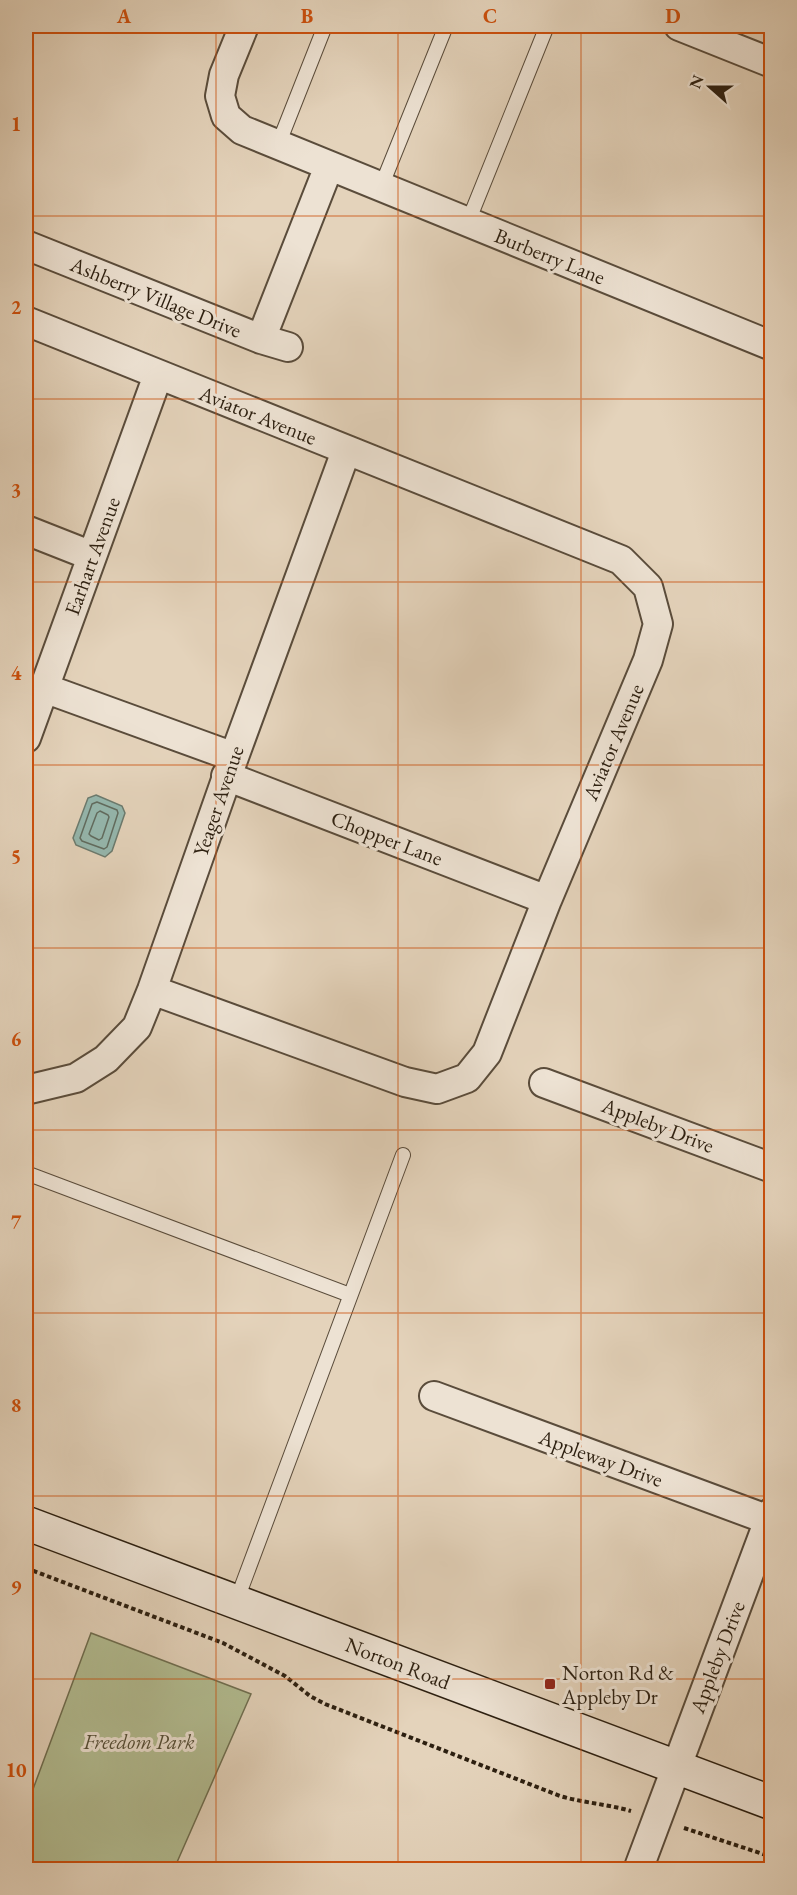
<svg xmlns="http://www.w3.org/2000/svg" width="797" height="1895" viewBox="0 0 797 1895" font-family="'EB Garamond',serif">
<rect width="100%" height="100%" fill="#e4d3bb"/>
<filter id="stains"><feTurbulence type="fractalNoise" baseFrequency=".00333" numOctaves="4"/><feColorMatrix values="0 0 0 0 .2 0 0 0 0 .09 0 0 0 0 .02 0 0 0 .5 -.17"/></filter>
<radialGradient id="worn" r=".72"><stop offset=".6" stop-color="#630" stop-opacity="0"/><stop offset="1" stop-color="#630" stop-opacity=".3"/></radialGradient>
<!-- green -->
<path fill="#b2bc91" stroke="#6f6e50" stroke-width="1.5" d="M91 1633 251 1694 174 1869H26V1808Z"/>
<!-- water -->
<path fill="#95b8af" stroke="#6b7b6f" stroke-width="1.5" d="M96 795 122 806 125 813 112 851 105 857 76 845 73 838 88 798Z"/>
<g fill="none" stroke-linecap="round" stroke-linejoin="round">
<!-- shore -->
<path stroke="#606c60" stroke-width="1.5" d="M97 802 117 810 118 813 107 847 104 849 82 841 80 838 92 804Z
M100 811 108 815 109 817 102 838 99 840 91 836 89 834 97 813Z"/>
<defs>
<path id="service" d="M278 145 325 26
M381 187 446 26
M468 222 547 26
M26 1173 350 1295
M236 1602 403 1155"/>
<path id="minor" d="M244 26 224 75 220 96 226 116 242 130 772 346
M679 26 772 63
M26 245 261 339 288 347
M26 321 621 560 648 587 658 624 648 660 547 900 487 1053 467 1078 437 1089 405 1082 152 990
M261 339 329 166
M26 530 92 556
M44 688 234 757
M26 738 158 375
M226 776 547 900
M544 1083 772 1168
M26 1090 76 1078 106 1059 137 1027 152 990 234 757 346 451
M434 1396 769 1520
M638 1870 772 1512"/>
<path id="secondary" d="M26 1523 772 1803"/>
</defs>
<!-- service casing -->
<use href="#service" stroke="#5a4c3b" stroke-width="16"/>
<!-- minor casing -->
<use href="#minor" stroke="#5a4c3b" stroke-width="32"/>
<!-- secondary casing -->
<use href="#secondary" stroke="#2c1f10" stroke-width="36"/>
<!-- path -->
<path stroke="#2c1f10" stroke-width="4" stroke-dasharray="4.5 3" stroke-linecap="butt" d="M26 1568 223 1643 285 1676 310 1696 325 1704 560 1796C584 1803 607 1804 631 1811
M684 1828 772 1857"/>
<!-- service -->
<use href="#service" stroke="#ede2d3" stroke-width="14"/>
<!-- minor -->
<use href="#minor" stroke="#ede2d3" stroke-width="28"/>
<!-- secondary -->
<use href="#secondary" stroke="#ede2d3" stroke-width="33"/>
</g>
<!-- grid -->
<path fill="none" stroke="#cc500d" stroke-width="1.5" stroke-opacity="0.55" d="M216 26V1870M398 26V1870M581 26V1870M26 216H772M26 399H772M26 582H772M26 765H772M26 948H772M26 1130H772M26 1313H772M26 1496H772M26 1679H772"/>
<!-- markers -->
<rect fill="#8f2418" stroke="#ede2d3" stroke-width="2" x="544" y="1678" width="12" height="12" rx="3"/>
<g text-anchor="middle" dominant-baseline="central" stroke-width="6" stroke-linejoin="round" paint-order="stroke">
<!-- street labels -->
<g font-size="21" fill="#2c1f10" stroke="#ede2d3">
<text transform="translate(550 256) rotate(22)">Burberry Lane</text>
<text transform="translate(156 297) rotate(22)">Ashberry Village Drive</text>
<text transform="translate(258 415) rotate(22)">Aviator Avenue</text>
<text transform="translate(92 556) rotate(-70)">Earhart Avenue</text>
<text transform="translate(613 742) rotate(-67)">Aviator Avenue</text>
<text transform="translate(218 801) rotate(-71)">Yeager Avenue</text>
<text transform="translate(387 838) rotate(21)">Chopper Lane</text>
<text transform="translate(658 1125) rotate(21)">Appleby Drive</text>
<text transform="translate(601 1458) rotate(20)">Appleway Drive</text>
<text transform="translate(717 1657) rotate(-69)">Appleby Drive</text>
<text transform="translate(398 1663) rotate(21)">Norton Road</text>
</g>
<!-- poi labels -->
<g font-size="21" fill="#2c1f10" stroke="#ede2d3" text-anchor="start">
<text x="562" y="1672">Norton Rd &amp;<tspan x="562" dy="24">Appleby Dr</tspan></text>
</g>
<!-- park labels -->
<g font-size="21" font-style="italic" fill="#544e37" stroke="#ede2d3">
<text x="139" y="1741">Freedom Park</text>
</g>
</g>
<!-- margin -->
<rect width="797" height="1895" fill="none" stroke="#e4d3bb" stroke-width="66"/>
<!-- north arrow -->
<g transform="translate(710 87) rotate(291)" stroke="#ede2d3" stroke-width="4.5" paint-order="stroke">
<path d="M0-4.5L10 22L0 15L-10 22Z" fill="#2c1f10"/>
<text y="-9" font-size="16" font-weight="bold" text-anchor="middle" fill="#2c1f10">N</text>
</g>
<rect x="33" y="33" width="731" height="1829" fill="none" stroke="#cc500d" stroke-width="2"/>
<g font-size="20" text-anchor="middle" font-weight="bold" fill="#cc500d">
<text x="124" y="23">A</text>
<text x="307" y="23">B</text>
<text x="490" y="23">C</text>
<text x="673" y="23">D</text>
<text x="16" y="131">1</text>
<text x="16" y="314">2</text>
<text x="16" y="497">3</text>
<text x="16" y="680">4</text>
<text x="16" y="863">5</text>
<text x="16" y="1046">6</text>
<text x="16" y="1229">7</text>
<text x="16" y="1412">8</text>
<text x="16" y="1594">9</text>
<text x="16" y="1777">10</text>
</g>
<rect width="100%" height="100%" filter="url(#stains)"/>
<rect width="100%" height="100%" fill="url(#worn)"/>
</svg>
